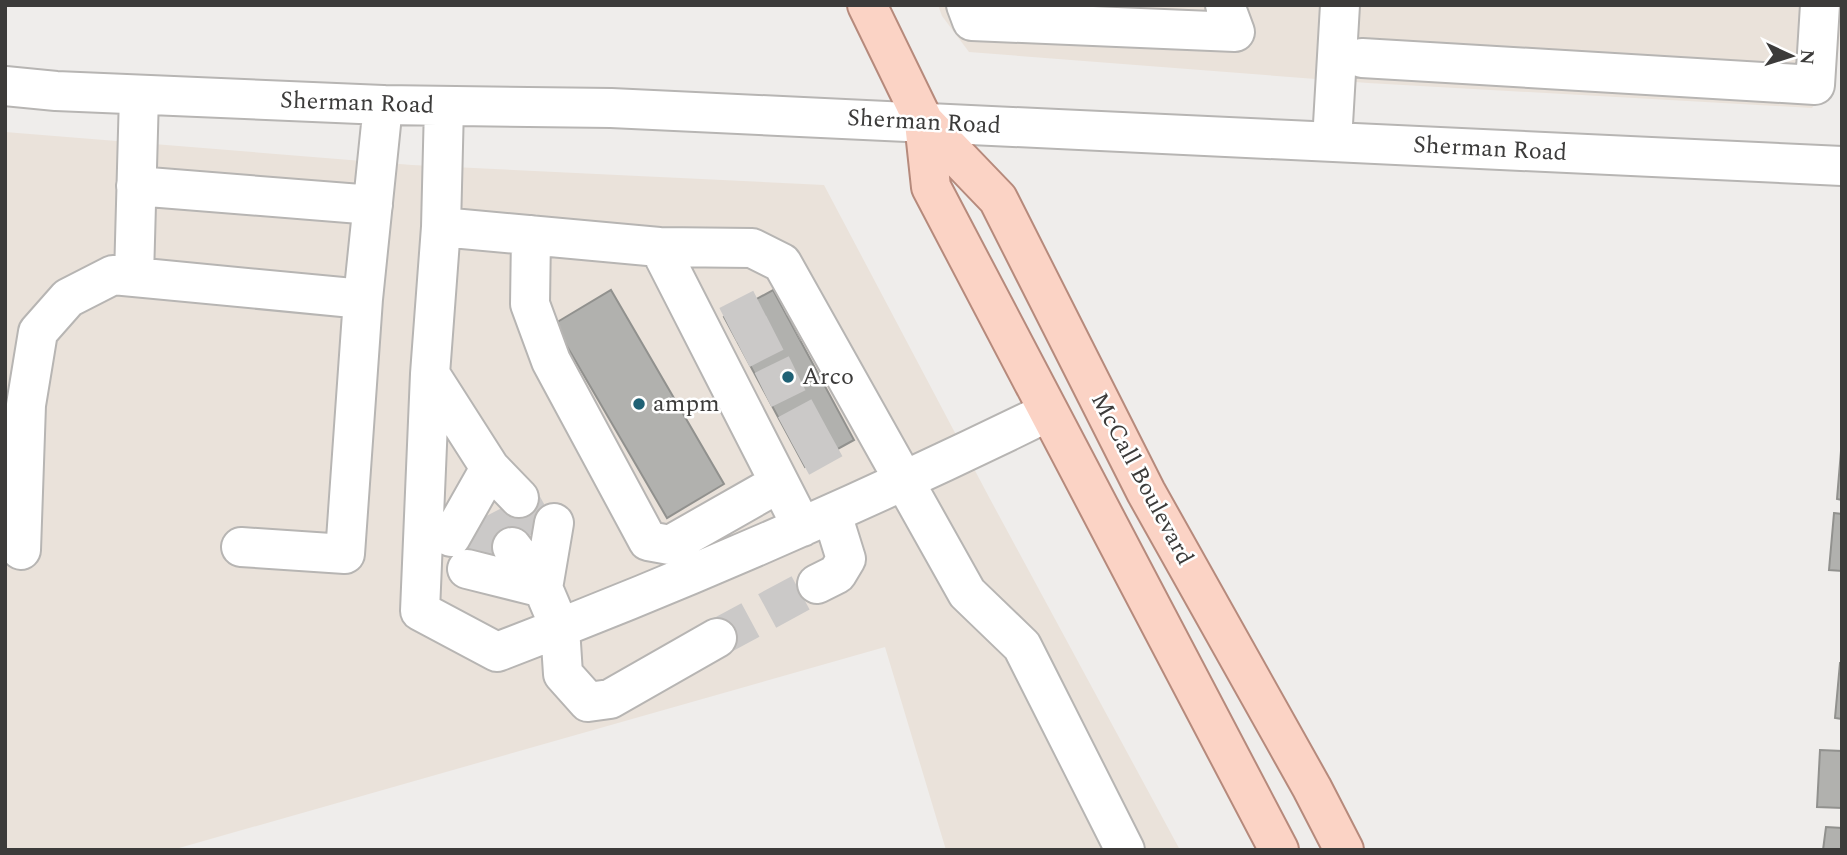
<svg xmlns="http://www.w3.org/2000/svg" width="1847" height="855" viewBox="0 0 1847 855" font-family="Spectral,serif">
<rect width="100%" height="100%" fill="#efedeb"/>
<!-- built -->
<path fill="#eae2da" d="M938 5H1842V13L1836 77 1812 108 1368 83 969 52 942 16Z
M5 132 412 165 824 185 990 499 1180 850H946L885 647 172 850H5Z"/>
<!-- building -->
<path fill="#b1b1ae" stroke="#91918e" stroke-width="2" d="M611 290 724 484 667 518 554 324Z
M773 290 854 440 805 467 724 317Z
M1842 439V500L1837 499Z
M1834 513 1842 514V571L1829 570Z
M1840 663H1842V719L1835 718Z
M1820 750 1842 751V808L1817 807Z
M1826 827 1842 828V850H1823Z"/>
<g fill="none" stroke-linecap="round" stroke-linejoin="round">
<!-- minor-tunnel -->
<path stroke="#cbc9c8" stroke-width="38" stroke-dasharray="38 19" stroke-linecap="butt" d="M728 325 779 299
M741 350 792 324
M763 390 814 365
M787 434 837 407
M800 458 849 431
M519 498 538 532
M494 512 512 547
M466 529 483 562
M717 638 817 584"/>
<defs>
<path id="minor" d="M966 5 972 21 1235 32 1225 5
M1362 58 1815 85 1820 5
M5 86 56 91 383 105 611 108 1842 166
M444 106 441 227 430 374 420 611 497 652C685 581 868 500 1048 412
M1332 141 1340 5
M136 186 373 205
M441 227 659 247 802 527
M531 235 530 304 551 361 648 541 670 545 779 483
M659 247 752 248 782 263 967 593 1022 646 1125 850
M134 277 139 95
M430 374 490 468 519 498
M451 537 490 468
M241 547 345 554 363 299
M512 547 543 588 560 628 563 674 588 702 610 699 717 638
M21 550 26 405 38 332 68 298 113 275 363 299 383 105
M467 569 543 588
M817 584 837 574 846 559 832 514
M543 588 554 523"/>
<path id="major" d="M867 5 924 122 998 199 1146 492 1312 788 1344 850
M924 122 931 187 1279 850"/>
</defs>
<!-- minor casing -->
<use href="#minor" stroke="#b7b5b3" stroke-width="42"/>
<!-- major casing -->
<use href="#major" stroke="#b68a7c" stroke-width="42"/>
<!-- minor -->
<use href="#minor" stroke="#fff" stroke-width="38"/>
<!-- major -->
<use href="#major" stroke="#fbd3c5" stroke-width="38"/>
</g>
<!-- markers -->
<g fill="#1f6175" stroke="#fff" stroke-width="2.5">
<circle cx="788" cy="377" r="7"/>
<circle cx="639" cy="404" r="7"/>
</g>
<g text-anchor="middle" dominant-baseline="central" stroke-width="5" stroke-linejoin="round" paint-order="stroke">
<!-- street labels -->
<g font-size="24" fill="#3c3b3a" stroke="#fff">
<text transform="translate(357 103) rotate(2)">Sherman Road</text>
<text transform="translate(924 122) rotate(3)">Sherman Road</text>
<text transform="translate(1490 149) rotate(3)">Sherman Road</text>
<text transform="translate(1142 479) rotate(62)">McCall Boulevard</text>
</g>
<!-- poi labels -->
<g font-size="24" fill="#3c3b3a" stroke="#fff" text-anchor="start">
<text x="802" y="377">Arco</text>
<text x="653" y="404">ampm</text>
</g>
</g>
<!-- border -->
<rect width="1847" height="855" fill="none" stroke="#3c3b3a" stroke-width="14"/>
<!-- north arrow -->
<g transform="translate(1791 56) rotate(94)" stroke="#ffffff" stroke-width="5" paint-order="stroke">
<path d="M0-5L12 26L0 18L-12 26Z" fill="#3c3b3a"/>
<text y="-10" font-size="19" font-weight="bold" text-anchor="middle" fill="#3c3b3a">N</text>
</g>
</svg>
